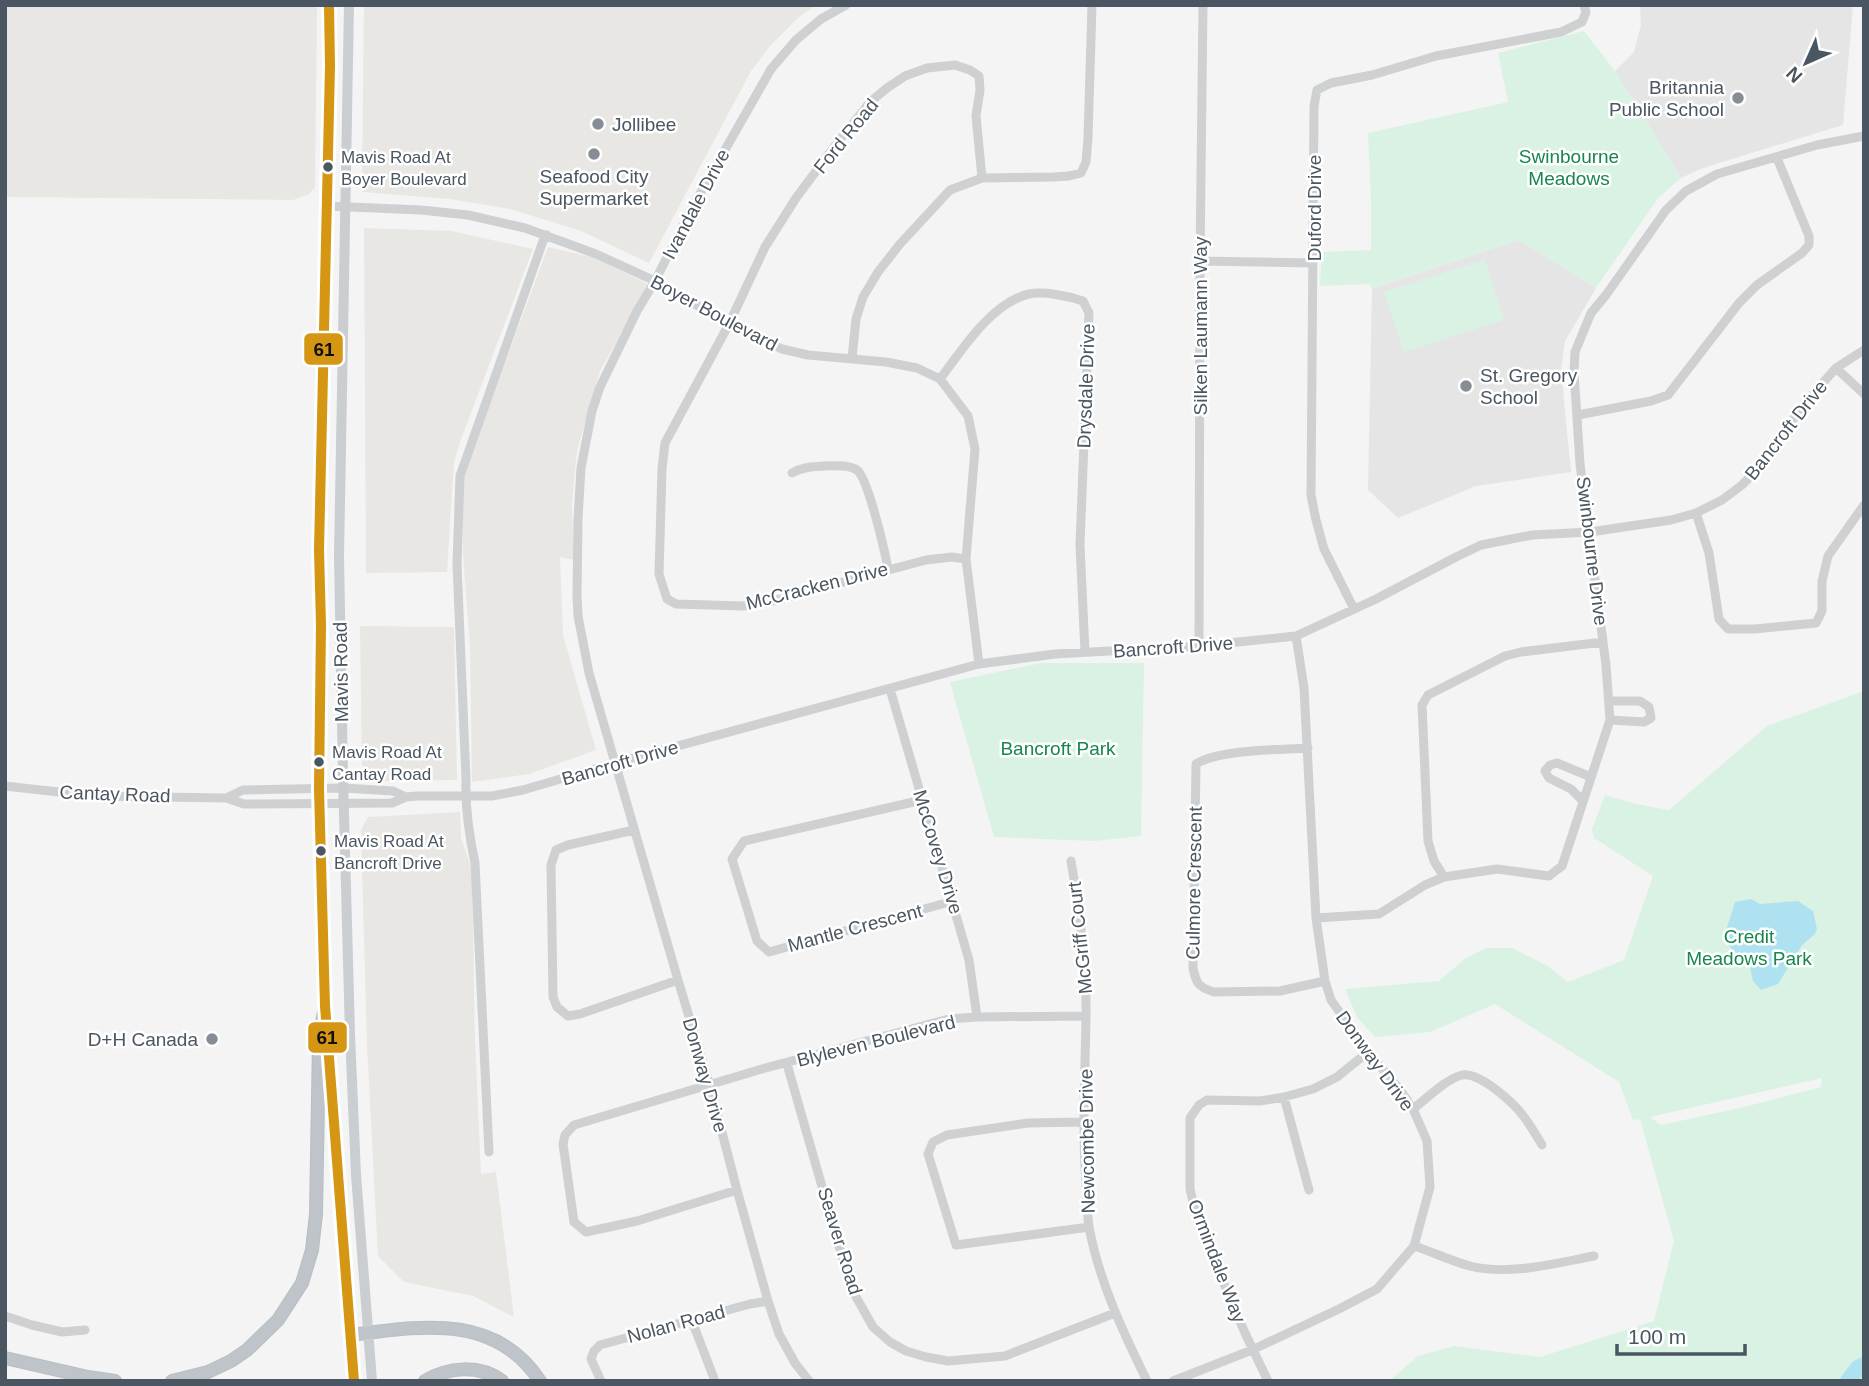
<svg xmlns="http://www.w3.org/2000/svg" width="1869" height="1386" viewBox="0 0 1869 1386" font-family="Helvetica,sans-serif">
<rect width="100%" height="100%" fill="#f4f4f4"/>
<!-- commercial -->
<path fill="#e8e7e3" d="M5 5H317L315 187 309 194 293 200 5 197Z
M364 5H816L798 18 770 46 751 71 649 263 581 231 510 209 450 199 362 192Z
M364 228 452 231 533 249 460 442 454 462 447 572 366 573Z
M548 247 595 258 648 284 600 371 577 451 572 503 574 560 560 557 563 635 596 750 529 774 472 782 470 646 463 556 462 478Z
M360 626 454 627 457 780 377 781 362 765Z
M460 812 461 838 472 870 475 1042 481 1174 496 1172 514 1317 473 1296 404 1282 378 1256 367 1045 361 830 368 817Z"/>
<!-- education -->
<path fill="#e6e5e6" d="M1640 5H1853L1843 125 1703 168 1681 178 1615 71 1634 52 1641 25Z
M1519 240 1596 288 1565 341 1561 370 1571 472 1476 486 1398 518 1368 490 1372 289Z"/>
<!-- green -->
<path fill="#d9f2e3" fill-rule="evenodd" d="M1584 31 1615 71 1681 178 1658 198 1596 288 1519 240 1372 289 1370 284 1320 286 1322 252 1371 250V201L1368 133 1508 102 1498 53Z
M1485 260 1504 320 1404 352 1384 292Z
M1041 663H1144L1141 836 1094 841 994 837 950 682Z
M1864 691V1381H1389L1418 1356 1454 1346 1540 1357 1654 1321 1674 1241 1640 1119 1633 1120 1619 1082 1495 1004 1430 1032 1375 1037 1357 1017 1345 989 1439 981 1466 958 1486 948H1512L1546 965 1568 982 1624 960 1653 876 1594 838 1592 829 1605 795 1636 804 1669 810 1767 726ZM1822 1078 1821 1087 1740 1108 1661 1125 1650 1117Z"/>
<!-- water -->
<path fill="#aee2f0" d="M1751 899 1760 904 1798 901 1813 911 1817 929 1815 934 1802 945 1778 984 1761 990 1753 981 1750 967 1723 940 1735 902Z"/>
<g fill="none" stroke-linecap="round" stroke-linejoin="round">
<!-- river -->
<path stroke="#aee2f0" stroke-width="16" d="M1848 1381 1858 1368 1864 1365"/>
<defs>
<path id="highway" d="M351 1335C422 1326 495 1313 540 1381
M5 1358 88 1377 115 1381
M172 1381 208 1372 231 1361 247 1350 278 1320 302 1283 312 1250 316 1214 319 1040 325 1006
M425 1381C448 1367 479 1364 502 1381"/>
</defs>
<!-- highway casing -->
<use href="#highway" stroke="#b9bec3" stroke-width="14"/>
<!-- minor -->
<path stroke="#ced0d2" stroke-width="9" d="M326 206 421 210 468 215 525 228 596 254 655 281 729 324 782 349 808 355 886 362 917 368 940 379 968 416 975 449 966 559 979 664
M1200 261 1313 263
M852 358 856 319 863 297 878 272 900 244 950 190 982 178 1053 177 1069 176 1081 173 1086 162 1088 138 1092 5
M1836 368 1864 394
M940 379C962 350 991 303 1029 294 1044 291 1068 296 1083 301L1089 313 1080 545 1085 652
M1578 415 1651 401 1668 395 1739 303 1757 285 1802 253 1809 245V236L1777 158
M792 473C802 467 812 467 824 466 834 466 848 464 857 470 868 478 885 552 888 569
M1696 513 1709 553 1719 619 1728 629H1755L1816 623 1822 611V581L1828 556 1864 505
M966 559 952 557 926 560 762 604 743 606 676 604 667 599 659 574 662 469 665 443 729 324 765 247 796 198 834 147 870 102 887 88 905 76 927 68 955 65 970 70 979 76 980 90 976 116 982 178
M1354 609 1324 549 1316 520 1311 495 1314 106 1317 90 1331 83 1372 75 1436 56 1561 32 1582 22 1586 12 1584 5
M1199 646 1200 261 1203 5
M890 689 969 960 977 1017
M1609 701H1640L1649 707 1651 718 1644 722 1610 720
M1308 748C1279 750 1219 749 1196 764L1193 968C1196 983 1198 987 1214 992L1280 991 1325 981
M5 786 94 796 226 798 244 804 392 803 406 797 417 796H492L523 790 615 763 979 664 1055 654 1199 646 1296 636 1376 599 1456 557 1481 545 1532 535 1590 532 1671 520 1696 513 1722 500 1742 485 1759 468 1804 404 1836 368 1864 350
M226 798 243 790 343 788 393 791 406 797
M922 800 744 841 732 859 757 941 769 952 953 901
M1583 801 1571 789 1549 778 1545 771 1550 765 1557 763 1591 777
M634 830 568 845 556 850 551 865 553 997 557 1007 568 1016 580 1014 678 980
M1071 861C1080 913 1087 966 1086 1019 1085 1075 1082 1129 1086 1184 1087 1198 1087 1213 1089 1227 1099 1281 1123 1332 1147 1381
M1444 877 1434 861 1428 841 1422 705 1428 695 1505 656 1521 652 1603 642
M1316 918 1379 914 1425 885 1444 877 1497 869 1549 876 1562 866 1610 720 1606 665 1580 464 1574 372 1575 352 1591 313 1606 295 1666 210 1686 191 1717 174 1817 145 1864 136
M787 1064 851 1288 873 1327 890 1342 906 1351 926 1357 948 1361 1005 1356 1115 1313
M1284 1097 1309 1190
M1413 1109C1426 1099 1446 1079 1462 1075 1480 1072 1514 1103 1524 1117 1531 1126 1536 1135 1542 1145
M1084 1122 1028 1123 947 1135 933 1142 928 1154 956 1245 1089 1227
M489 1152 475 863C469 835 465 808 466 779L457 564 460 476 543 241 547 235
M737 1190 637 1221 586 1232 574 1222 563 1144 565 1135 574 1125 762 1069 949 1019 977 1017 1086 1016
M1414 1246C1433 1252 1451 1261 1470 1266 1508 1276 1557 1263 1594 1256
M5 1316 32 1325 62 1332 85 1330
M692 1321 715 1381
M601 1381 591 1359 594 1351 600 1345 750 1304 768 1301
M809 1381 795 1363 779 1334 768 1301 737 1190 710 1086 678 980 589 673 578 616 577 595 578 519 581 468 592 411 600 387 637 311 655 281 693 206 771 69 796 40 821 19 846 5
M1173 1381 1252 1350 1339 1309 1377 1289 1414 1246 1430 1187 1427 1141 1413 1109 1401 1091 1368 1052 1331 1000 1325 981 1316 918 1304 688 1296 636
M1268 1381 1245 1333 1198 1223 1190 1189V1118L1199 1105 1207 1100 1260 1101 1284 1097 1313 1089 1337 1077 1368 1052"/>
<!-- major -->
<path stroke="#caced1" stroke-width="10" d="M329 5 330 66 319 550 321 625 319 789 325 1006 354 1381
M349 5 339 556 343 777 350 1034 356 1175 372 1381"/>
<!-- highway -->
<use href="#highway" stroke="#bec4c9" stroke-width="12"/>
<defs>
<path id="bus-1" d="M329 5 330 66 319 550 321 625 319 789 325 1006 354 1381"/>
</defs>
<!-- bus-1 casing -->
<use href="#bus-1" stroke="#fff" stroke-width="16"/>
<!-- bus-1 -->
<use href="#bus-1" stroke="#d49613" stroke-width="10"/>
</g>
<!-- markers -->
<g fill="#868d94" stroke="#fff" stroke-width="2.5">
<circle cx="1738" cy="98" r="7"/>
<circle cx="598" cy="124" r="7"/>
<circle cx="594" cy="154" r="7"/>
<circle cx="1466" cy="386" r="7"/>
<circle cx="212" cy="1039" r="7"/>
</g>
<g fill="#4a5661" stroke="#fff" stroke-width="2.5">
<circle cx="328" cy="167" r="6"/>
<circle cx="319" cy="762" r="6"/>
<circle cx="321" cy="851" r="6"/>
</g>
<g text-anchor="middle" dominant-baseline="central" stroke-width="5" stroke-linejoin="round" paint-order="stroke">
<!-- bus labels -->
<g font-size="17" fill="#4a5661" stroke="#fff" text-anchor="start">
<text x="341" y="157">Mavis Road At<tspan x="341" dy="22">Boyer Boulevard</tspan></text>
<text x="332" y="752">Mavis Road At<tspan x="332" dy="22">Cantay Road</tspan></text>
<text x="334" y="841">Mavis Road At<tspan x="334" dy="22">Bancroft Drive</tspan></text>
</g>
<!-- poi labels -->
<g font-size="19" fill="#4a5661" stroke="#fff" text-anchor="end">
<text x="1724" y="87">Britannia<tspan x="1724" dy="22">Public School</tspan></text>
<text x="612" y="124" text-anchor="start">Jollibee</text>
<text x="594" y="176" text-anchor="middle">Seafood City<tspan x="594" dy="22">Supermarket</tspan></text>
<text x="1480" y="375" text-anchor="start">St. Gregory<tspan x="1480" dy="22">School</tspan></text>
<text x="198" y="1039">D+H Canada</text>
</g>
<!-- street labels -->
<g font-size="19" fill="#4a5661" stroke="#fff">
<text transform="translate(846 136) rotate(-51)">Ford Road</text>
<text transform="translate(696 204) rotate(-62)">Ivandale Drive</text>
<text transform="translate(1314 208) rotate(-90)">Duford Drive</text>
<text transform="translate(714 313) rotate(28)">Boyer Boulevard</text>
<text transform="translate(1200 326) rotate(-90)">Silken Laumann Way</text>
<text transform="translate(1086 386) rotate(-88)">Drysdale Drive</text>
<text transform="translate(1786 430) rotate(-52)">Bancroft Drive</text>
<text transform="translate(1592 551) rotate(83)">Swinbourne Drive</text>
<text transform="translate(817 586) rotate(-14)">McCracken Drive</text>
<text transform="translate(1173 647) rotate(-4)">Bancroft Drive</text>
<text transform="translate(341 672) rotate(-91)">Mavis Road</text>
<text transform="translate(620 763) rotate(-16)">Bancroft Drive</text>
<text transform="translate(115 794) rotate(2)">Cantay Road</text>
<text transform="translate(938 852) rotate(73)">McCovey Drive</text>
<text transform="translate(1194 883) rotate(-89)">Culmore Crescent</text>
<text transform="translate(855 928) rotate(-15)">Mantle Crescent</text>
<text transform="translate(1080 938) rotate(-96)">McGriff Court</text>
<text transform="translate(876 1041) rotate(-14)">Blyleven Boulevard</text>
<text transform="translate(1375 1061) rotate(54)">Donway Drive</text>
<text transform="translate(705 1075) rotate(74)">Donway Drive</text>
<text transform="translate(1087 1141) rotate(-91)">Newcombe Drive</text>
<text transform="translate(840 1241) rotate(73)">Seaver Road</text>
<text transform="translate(1217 1261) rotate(69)">Ormindale Way</text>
<text transform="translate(676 1324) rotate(-15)">Nolan Road</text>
</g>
<!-- park labels -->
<g font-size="19" fill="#17864f" stroke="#fff">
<text x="1569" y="156">Swinbourne<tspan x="1569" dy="22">Meadows</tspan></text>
<text x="1058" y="748">Bancroft Park</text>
<text x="1749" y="936">Credit<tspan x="1749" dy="22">Meadows Park</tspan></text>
</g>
</g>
<g stroke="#fff" stroke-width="2.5">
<rect x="303" y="332" width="41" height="34" rx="7" fill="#d49613"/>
<rect x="307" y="1021" width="41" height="33" rx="7" fill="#d49613"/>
</g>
<g font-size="19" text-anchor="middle" font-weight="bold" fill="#111">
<text x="324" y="356">61</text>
<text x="327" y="1044">61</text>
</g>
<!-- border -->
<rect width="1869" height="1386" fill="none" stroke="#4a5661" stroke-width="14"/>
<!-- north arrow -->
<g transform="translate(1806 63) rotate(225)" stroke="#ffffff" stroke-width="5" paint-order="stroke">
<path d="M0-5L12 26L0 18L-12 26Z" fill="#4a5661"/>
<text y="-10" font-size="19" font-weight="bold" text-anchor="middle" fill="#4a5661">N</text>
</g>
<!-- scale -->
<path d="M1617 1344v10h128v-10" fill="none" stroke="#4a5661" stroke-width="3.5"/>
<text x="1628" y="1344" font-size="21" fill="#4a5661" stroke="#ffffff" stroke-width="5" paint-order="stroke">100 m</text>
</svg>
